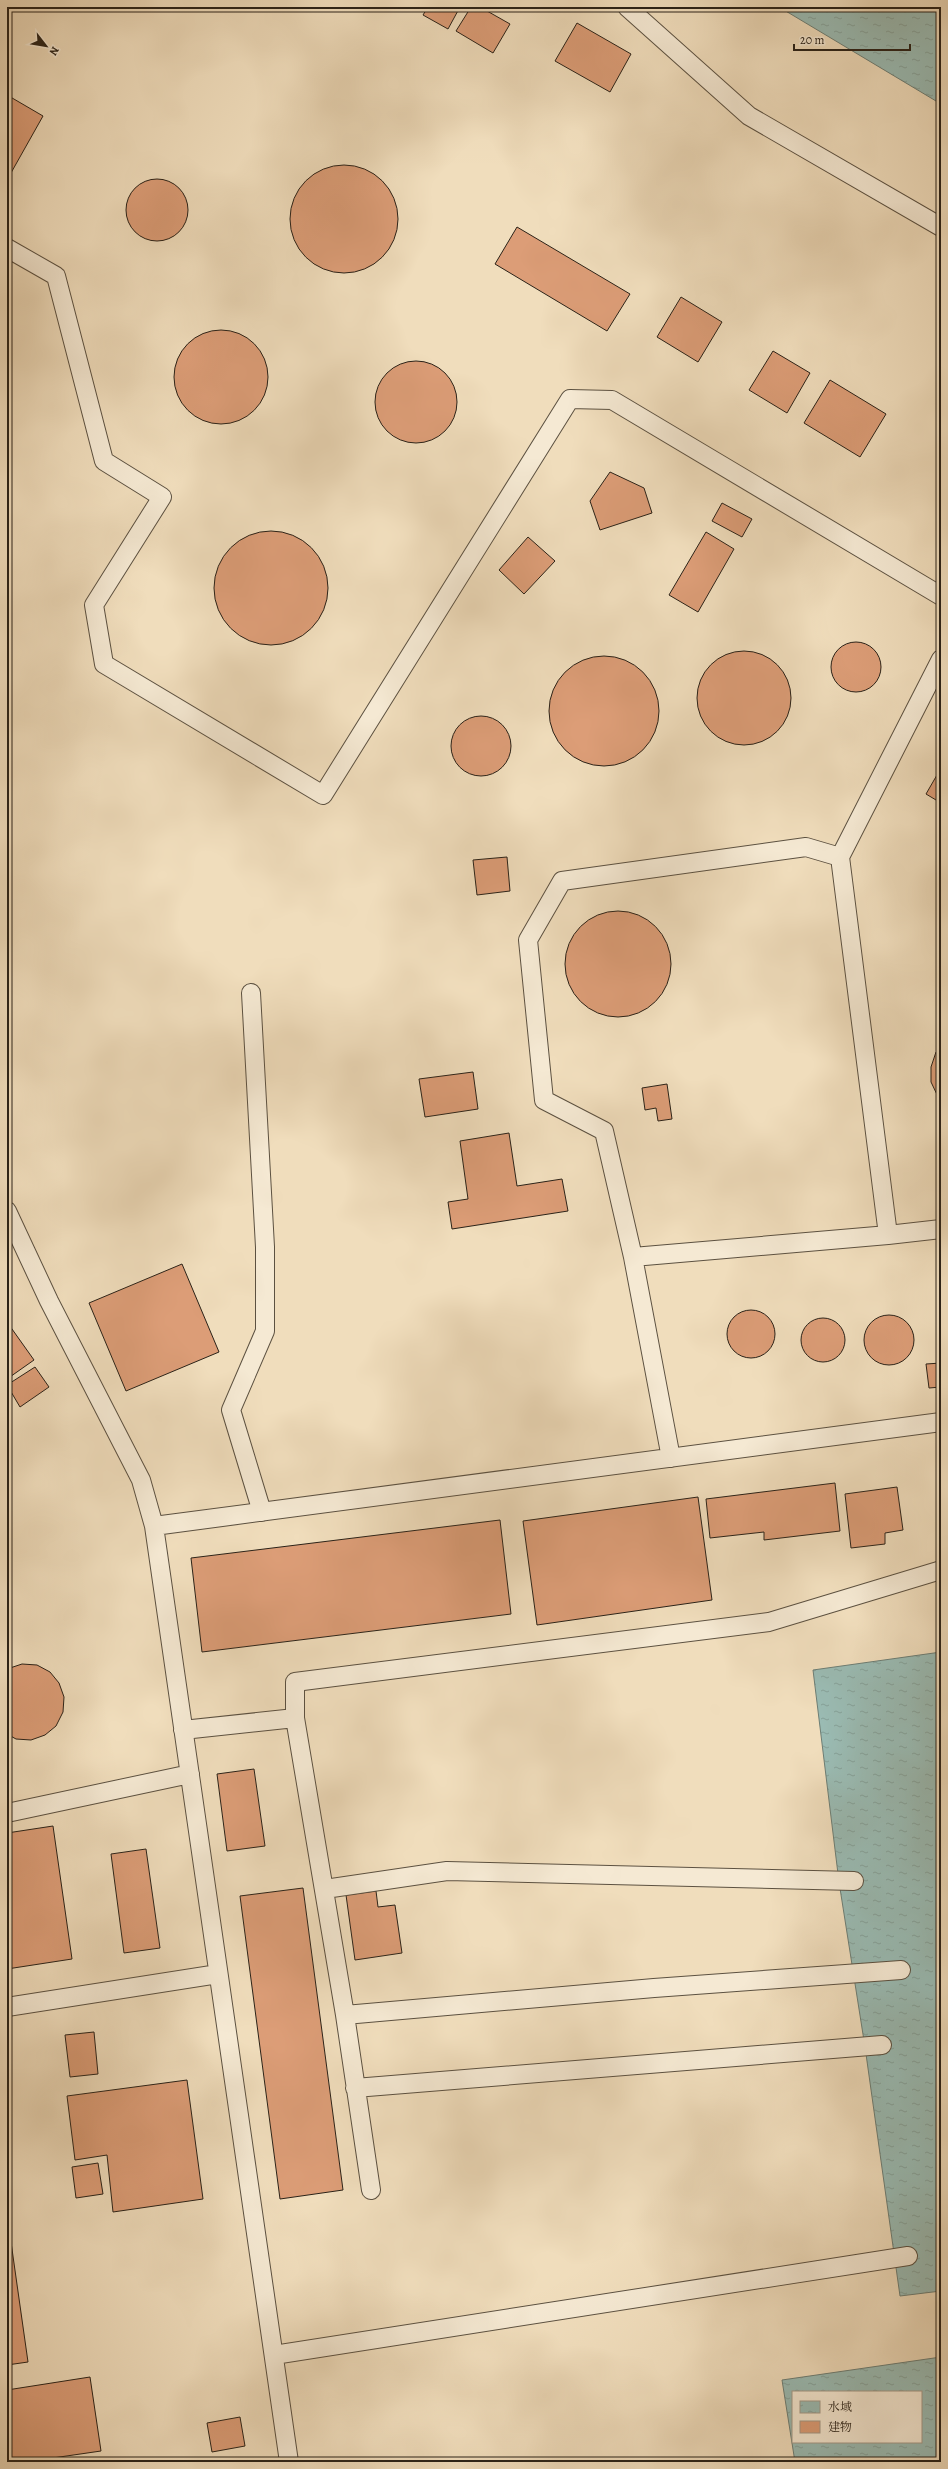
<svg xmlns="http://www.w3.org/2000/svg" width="948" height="2469" viewBox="0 0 948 2469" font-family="Alegreya,'Noto Serif JP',serif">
<defs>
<pattern id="water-ripples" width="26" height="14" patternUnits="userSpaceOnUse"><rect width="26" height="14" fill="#9abbb3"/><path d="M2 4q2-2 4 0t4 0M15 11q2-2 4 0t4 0" fill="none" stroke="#85a099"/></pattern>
</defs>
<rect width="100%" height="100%" fill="#f0ddbc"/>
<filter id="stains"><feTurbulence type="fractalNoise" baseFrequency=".005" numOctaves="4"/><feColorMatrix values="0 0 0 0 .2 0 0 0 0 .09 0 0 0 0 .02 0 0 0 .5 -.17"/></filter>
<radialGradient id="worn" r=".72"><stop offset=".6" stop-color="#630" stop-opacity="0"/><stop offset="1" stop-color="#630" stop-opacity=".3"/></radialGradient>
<!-- water -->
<path fill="url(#water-ripples)" stroke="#6d7e75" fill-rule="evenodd" d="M779 7H941V104Z
M941 1652V2291L900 2296 865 2047 839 1882 813 1670Z
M941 2357V2462H795L782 2380ZM793 2392H921V2442H793Z"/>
<!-- building -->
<path fill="#dc9d77" stroke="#2a2218" d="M428 7H460L448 29 423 15Z
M471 7H480L510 24 493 53 456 31Z
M577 23 631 54 610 92 555 61Z
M7 95 43 116 7 180Z
M290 219a54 54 0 1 1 108 0a54 54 0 1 1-108 0Z
M126 210a31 31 0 1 1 62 0a31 31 0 1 1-62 0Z
M517 227 630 294 607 331 495 264Z
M681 297 722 322 698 362 657 337Z
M174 377a47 47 0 1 1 94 0a47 47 0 1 1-94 0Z
M773 351 810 373 787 413 749 390Z
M375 402a41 41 0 1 1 82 0a41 41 0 1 1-82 0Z
M830 380 886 414 860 457 804 423Z
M610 472 644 488 652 513 600 530 590 501Z
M722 503 752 519 742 537 712 521Z
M214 588a57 57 0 1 1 114 0a57 57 0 1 1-114 0Z
M706 532 734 549 698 612 669 595Z
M528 537 555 561 524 594 499 570Z
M831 667a25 25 0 1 1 50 0a25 25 0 1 1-50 0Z
M697 698a47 47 0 1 1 94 0a47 47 0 1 1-94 0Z
M549 711a55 55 0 1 1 110 0a55 55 0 1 1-110 0Z
M451 746a30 30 0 1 1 60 0a30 30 0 1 1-60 0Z
M941 768V803L926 794Z
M507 857 510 891 477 895 473 860Z
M565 964a53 53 0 1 1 106 0a53 53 0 1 1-106 0Z
M941 1047V1103L931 1082V1067L936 1052Z
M473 1072 478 1109 425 1117 419 1079Z
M667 1084 672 1119 658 1121 656 1108 645 1110 642 1088Z
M509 1133 517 1186 562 1179 568 1211 452 1229 448 1202 468 1199 460 1141Z
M182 1264 219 1352 126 1391 89 1303Z
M727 1334a24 24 0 1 1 48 0a24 24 0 1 1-48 0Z
M864 1340a25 25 0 1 1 50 0a25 25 0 1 1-50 0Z
M801 1340a22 22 0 1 1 44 0a22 22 0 1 1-44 0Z
M7 1322 34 1360 7 1379Z
M941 1363V1387L929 1388 926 1364Z
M35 1367 49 1387 20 1407 7 1385Z
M835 1483 840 1531 764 1540V1532L710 1538 706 1499Z
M897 1487 903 1530 885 1533V1544L851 1548 845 1494Z
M698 1497 712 1600 537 1625 523 1521Z
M500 1520 511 1614 202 1652 191 1558Z
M22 1664 37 1665 50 1672 59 1683 64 1697 63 1712 56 1726 45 1735 31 1740 16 1739 7 1734V1669Z
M254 1769 265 1846 227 1851 217 1774Z
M53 1826 72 1959 7 1969V1833Z
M146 1849 160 1948 124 1953 111 1854Z
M303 1888 343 2190 280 2199 240 1896Z
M376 1891 378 1907 395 1905 402 1953 355 1960 346 1895Z
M94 2032 98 2074 70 2077 65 2035Z
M187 2080 203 2199 113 2212 107 2155 75 2160 67 2096Z
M98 2163 103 2194 76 2198 72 2167Z
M7 2228H9L28 2362 7 2365Z
M90 2377 101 2451 25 2462H7V2390Z
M240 2417 245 2446 212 2452 207 2423Z"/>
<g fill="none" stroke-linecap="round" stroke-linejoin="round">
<defs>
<path id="lane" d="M627 7 749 116 941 227
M7 248 56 276 104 461 162 497 94 605 104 664 323 795 570 399 612 400 941 596
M251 993 265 1247V1331L231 1410 262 1512
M7 1211 49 1301 141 1480 154 1526 289 2462
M888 1235 840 857 941 659
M633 1257 888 1235 941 1229
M671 1458 633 1257 604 1131 544 1100 528 940 562 881 806 847 840 857
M154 1526 941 1422
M183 1730 295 1718
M7 1813 190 1774
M325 1889 447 1871 854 1881
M7 2007 218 1974
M345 2015 654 1988 901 1970
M355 2088 882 2045
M371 2190 345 2015 295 1718V1682L769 1622 941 1570
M274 2355 908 2256"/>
</defs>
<!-- lane casing -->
<use href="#lane" stroke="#5c5141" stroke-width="20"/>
<!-- lane -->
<use href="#lane" stroke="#f5e9d3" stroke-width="18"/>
</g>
<!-- margin -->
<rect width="948" height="2469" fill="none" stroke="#f0ddbc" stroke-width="24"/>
<rect x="8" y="8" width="932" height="2453" fill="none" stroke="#2a2218" stroke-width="2"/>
<rect x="12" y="12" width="924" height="2445" fill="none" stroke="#2a2218"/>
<!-- legend -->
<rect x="792" y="2391" width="130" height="52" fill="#f5e9d3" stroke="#a49988"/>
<rect x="800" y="2401" width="20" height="12" fill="url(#water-ripples)" stroke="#a49988"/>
<text x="828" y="2411" font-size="12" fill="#2a2218">水域</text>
<rect x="800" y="2421" width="20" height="12" fill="#dc9d77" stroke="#a49988"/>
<text x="828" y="2431" font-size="12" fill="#2a2218">建物</text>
<!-- north arrow -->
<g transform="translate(46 46) rotate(121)" stroke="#f5e9d3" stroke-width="3" paint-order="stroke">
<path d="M0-3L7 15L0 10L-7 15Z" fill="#2a2218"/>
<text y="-6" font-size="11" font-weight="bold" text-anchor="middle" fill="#2a2218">N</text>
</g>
<!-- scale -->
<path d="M794 44v6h116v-6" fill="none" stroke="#2a2218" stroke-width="2"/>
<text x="800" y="44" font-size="12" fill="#2a2218" stroke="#f5e9d3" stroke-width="3" paint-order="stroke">20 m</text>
<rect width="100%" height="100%" filter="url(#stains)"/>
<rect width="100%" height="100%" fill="url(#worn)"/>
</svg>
